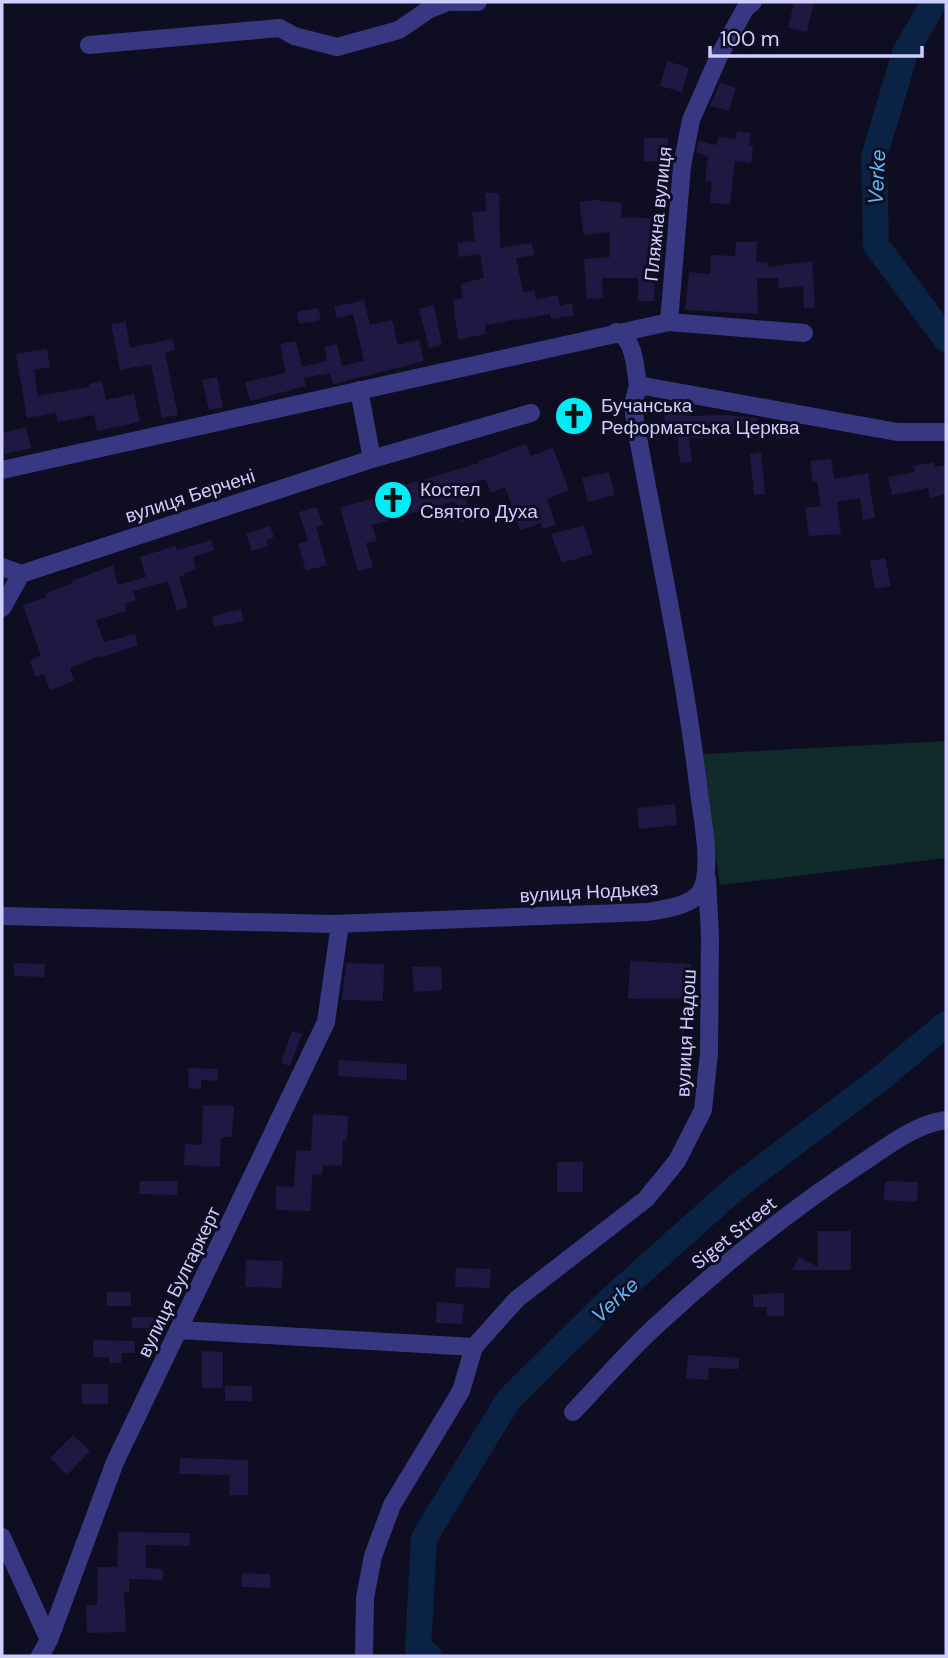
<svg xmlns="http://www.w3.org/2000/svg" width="948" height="1658" viewBox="0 0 948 1658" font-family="'DM Sans',sans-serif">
<rect width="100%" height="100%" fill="#0f0d21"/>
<!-- green -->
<path fill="#102b29" d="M946 741V858L720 885 703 754Z"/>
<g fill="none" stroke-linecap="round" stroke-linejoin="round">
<!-- river -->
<path stroke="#0a2243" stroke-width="26" d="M934 2 905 53 874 157 876 245 946 339
M429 1656 418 1649 424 1538 509 1399 612 1298 733 1190 881 1078 946 1024"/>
</g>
<!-- building -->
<path fill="#1f1843" d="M794 2H814L807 32 788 28Z
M667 61 689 68 682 92 660 86Z
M720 83 736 88 729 111 710 106Z
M737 131 751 133 749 145 753 146 751 163 735 161 730 204 709 203 712 182 705 181 708 156 696 153 698 141 717 145 718 137 736 139Z
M644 138H668V162L644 161Z
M485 193H499L500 248 532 243 534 255 516 258 523 292 534 290 536 299 558 295 560 306 572 303 574 315 551 319 550 314 485 325 486 334 458 340 453 301 463 298 460 284 484 278 480 254 459 257 457 243 475 241 472 212 486 211Z
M594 200 622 203 621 217 662 219 660 263H655L654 301H638V278H602L603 298 587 299 584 259 610 257V232L584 235 579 202Z
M736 242H757L756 262H767L768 267 812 261 815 308H804L803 286 779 288 778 278H757L758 314 685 310 689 272 710 274 711 255 735 256Z
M364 300 370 325 392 320 398 345 419 340 424 361 333 384 330 373 304 378 306 386 250 401 245 382 286 373 280 344 296 341 302 367 327 361 324 347 337 344 342 366 364 361 353 314 337 318 334 307Z
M434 305 442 345 429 348 419 309Z
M318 308 321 320 299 324 297 312Z
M126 322 130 348 172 339 175 350 165 353 178 415 162 418 151 364 120 370 111 324Z
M47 349 50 367 34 370 38 396 89 387V384L102 381 106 400 134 394 140 422 97 431 94 415 58 422 56 413 27 418 16 354Z
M217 377 223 407 209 410 202 380Z
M589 403 592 424 560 429 557 408Z
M664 411 685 412 686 416 726 415 757 418V425L794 429 793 438 722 434V437L689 438 692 462 680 463 677 435 666 434Z
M26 427 31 448 5 454 2 433Z
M526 444 531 456 553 448 569 490 547 499 556 525 543 529 541 523 520 530 505 487 491 493 485 479 462 486 472 520 460 523 454 501 372 525 377 541 366 543 373 567 358 571 340 508 380 496 377 486 398 480 401 486 479 463V461Z
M761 452 765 494 754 495 750 454Z
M831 459 834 479 868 473 875 518 863 520 860 498 837 502 841 534 809 536 805 508 821 506 817 482H813L810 461Z
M934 462 935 467 946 465V494L930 498 928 488 892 495 888 477 915 472 913 466Z
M609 472 615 495 588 502 582 478Z
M317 507 323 525 316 527 327 565 306 571 298 544 308 541 299 512Z
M584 525 593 554 562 563 551 534Z
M270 526 274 537 266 541 268 546 252 551 246 534Z
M211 540 214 550 193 557 196 569 184 573V575L179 577 188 607 177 611 168 581 133 591 136 601 124 604 126 611 96 620 104 642 135 634 138 645 100 658 99 656 70 668 74 681 50 690 44 674 35 677 30 660 41 656 23 605 46 597 45 594 72 583V581L113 565 118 585 146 577 140 557 175 546 177 550Z
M885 558 891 586 875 589 870 561Z
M241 609 244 621 214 627 212 616Z
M675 804 677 825 639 829 637 808Z
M630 961 691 964 690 998 628 999Z
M14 963 45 964 44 977 14 976Z
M346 963 384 964 383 1001 342 1000Z
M441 966 442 990 414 992 412 967Z
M292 1031 302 1034 290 1066 281 1063Z
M339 1060 407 1064V1080L338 1076Z
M188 1068 218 1069V1081L201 1080V1089L189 1088Z
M203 1105 234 1106 232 1137H221L220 1167 184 1165 185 1144 202 1145Z
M313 1114 348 1116 347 1140 343 1139 342 1166 323 1165 322 1175 312 1174 311 1211 276 1210V1186L294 1187 296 1150 311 1151Z
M557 1162H583V1192H557Z
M140 1181H178L177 1195 139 1194Z
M885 1181 918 1182 917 1202 884 1200Z
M818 1231H851V1270H792L799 1257 818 1267Z
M246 1260 283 1261 282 1288 245 1287Z
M456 1268 491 1269 490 1288 455 1287Z
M107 1292H131V1306H107Z
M784 1293V1316H767V1307H753V1294Z
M437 1302 464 1304 462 1324 436 1323Z
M132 1317H161V1328H132Z
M93 1340 135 1341V1353H122L121 1363H109V1357H93Z
M202 1351 223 1352V1388H202Z
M688 1355 739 1358V1369L709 1368 708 1380 686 1378Z
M82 1384H108V1404H82Z
M225 1386H252V1401H225Z
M73 1435 90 1451 67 1475 50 1458Z
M180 1458 248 1460V1495H229L230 1475 179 1474Z
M118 1532 190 1533 189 1546 146 1545V1568L163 1569V1580L129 1579V1592H124L126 1632 87 1633 86 1605H97L98 1567H117Z
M242 1573 270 1574V1588L242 1587Z"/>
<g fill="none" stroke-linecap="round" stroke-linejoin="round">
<!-- minor -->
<path stroke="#373881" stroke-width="18" d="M89 45 280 28 294 36 337 47 399 30 428 10 448 2H478
M669 322 682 166 691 120 719 56 745 9 753 2
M616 332C635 338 635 368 638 385L897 432H946
M372 459 531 413
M2 470 669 322 804 333
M2 567 21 574 372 459 359 390
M2 608 21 574
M2 916 333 924 648 912C664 909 692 906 701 891 713 868 702 818 699 792 684 667 657 544 635 421L633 405 638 385
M180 1330 474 1347 517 1299 646 1199 677 1161 703 1110 709 1053 710 937 707 878
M573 1412C601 1383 628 1351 658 1324 721 1266 790 1210 862 1163 888 1146 915 1124 946 1120
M2 1537 49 1640
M40 1656 49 1640 115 1462 326 1022 340 924
M364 1656 365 1598 373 1556 392 1505 461 1391 474 1347"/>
</g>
<!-- icons -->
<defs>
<symbol id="church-disc" viewBox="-11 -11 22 22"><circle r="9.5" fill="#00ebf8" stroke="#0f0d21"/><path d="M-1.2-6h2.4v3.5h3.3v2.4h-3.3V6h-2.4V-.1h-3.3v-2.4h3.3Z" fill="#111"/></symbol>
</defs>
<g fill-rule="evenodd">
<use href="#church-disc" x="552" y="394" width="44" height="44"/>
<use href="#church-disc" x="371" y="478" width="44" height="44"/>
</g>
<g text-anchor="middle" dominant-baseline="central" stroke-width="6" stroke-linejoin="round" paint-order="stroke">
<!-- street labels -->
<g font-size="19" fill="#d0cdff" stroke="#0f0d21">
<text transform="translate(658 214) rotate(-84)">Пляжна вулиця</text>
<text transform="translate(190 496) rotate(-18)">вулиця Берчені</text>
<text transform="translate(589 892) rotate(-3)">вулиця Нодькез</text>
<text transform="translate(686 1033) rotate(-87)">вулиця Надош</text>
<text transform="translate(734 1233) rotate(-39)">Siget Street</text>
<text transform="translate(179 1282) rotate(-64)">вулиця Булгаркерт</text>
</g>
<!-- poi labels -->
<g font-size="19" fill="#d0cdff" stroke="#0f0d21" text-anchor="start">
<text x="601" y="405">Бучанська<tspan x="601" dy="22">Реформатська Церква</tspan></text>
<text x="420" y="489">Костел<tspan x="420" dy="22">Святого Духа</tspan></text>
</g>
<!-- water labels -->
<g font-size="21" font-style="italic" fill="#5bbbff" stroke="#0f0d21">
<text transform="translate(877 177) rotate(-87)">Verke</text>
<text transform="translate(615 1300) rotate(-43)">Verke</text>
</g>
</g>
<!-- border -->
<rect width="948" height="1658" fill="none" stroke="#d0cdff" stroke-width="7"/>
<!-- scale -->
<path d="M710 46v10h212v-10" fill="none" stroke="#d0cdff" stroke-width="3.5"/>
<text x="720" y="46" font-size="21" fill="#d0cdff" stroke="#0f0d21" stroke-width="5" paint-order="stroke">100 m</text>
</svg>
